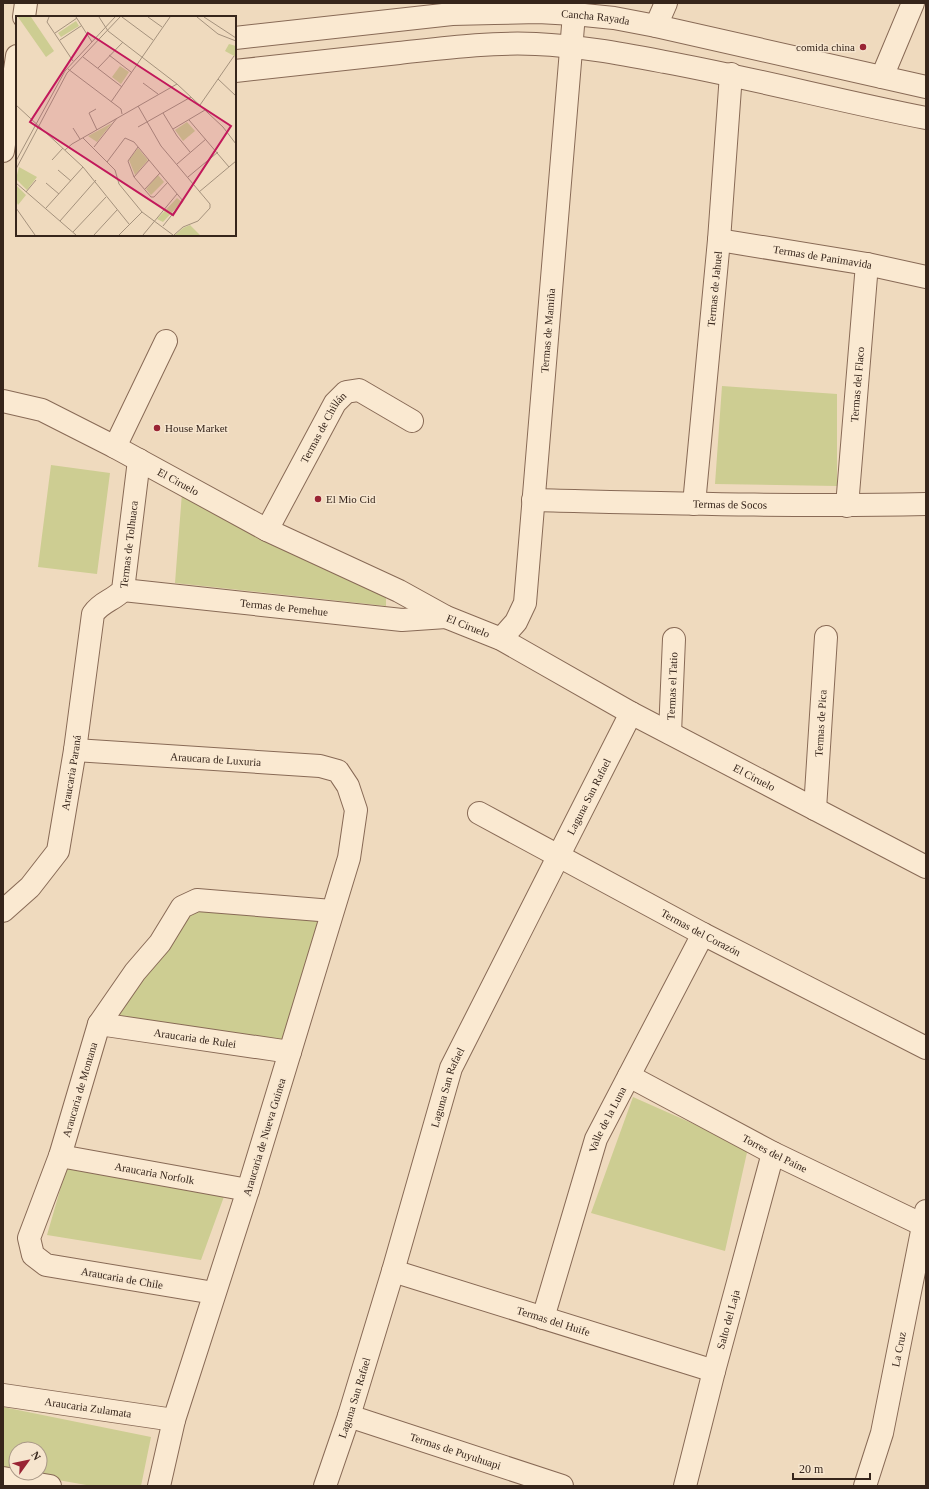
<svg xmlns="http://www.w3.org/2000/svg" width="929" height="1489" viewBox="0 0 929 1489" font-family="Georgia,serif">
<rect width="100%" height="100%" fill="#efdabe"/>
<!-- green -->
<path fill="#cdcd92" d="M722 386 837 394V486L715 484Z
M51 465 110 473 97 574 38 567Z
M182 493 386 592V606L175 583Z
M200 906 324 916 287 1047 109 1020 186 911Z
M633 1097 748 1148 725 1251 591 1213Z
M67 1166 226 1191 201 1260 47 1235Z
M3 1407 151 1437 141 1486H92L18 1473H40V1449H16V1473L3 1470Z"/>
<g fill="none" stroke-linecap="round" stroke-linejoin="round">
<defs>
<g id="minor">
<path d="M24 17 26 3"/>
<path d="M656 26 666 3"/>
<path id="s1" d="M235 38 452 14 494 13 538 12 574 14 614 18 656 26 926 87"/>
<path d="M235 71C290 65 345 59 399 53 445 48 490 42 536 44 580 46 622 54 665 62 752 78 839 101 926 118"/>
<path d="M882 77 913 3"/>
<path d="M3 151 17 56"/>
<path id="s2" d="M719 240 867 264 926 277"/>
<path id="s3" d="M3 401 42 410 115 447 267 530 399 591 446 617 501 639 631 713 926 867"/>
<path d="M115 447 166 341"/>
<path id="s4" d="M533 500C664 503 795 507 926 504"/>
<path id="s5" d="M694 504 719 240 731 74"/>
<path id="s6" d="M847 506 867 264"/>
<path id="s7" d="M267 530 335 403 346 392 359 390 412 421"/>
<path id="s8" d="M123 590 402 620 446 617"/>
<path id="s9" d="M501 639 516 622 525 603 574 14 573 3"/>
<path id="s10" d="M670 733 674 639"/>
<path id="s11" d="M75 750 320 766 338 771 348 786 356 810 349 858 248 1190 174 1420 159 1486"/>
<path id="s12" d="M815 809 826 637"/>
<path id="s13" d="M479 813 703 934 926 1048"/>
<path id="s14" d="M3 911 30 887 58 851 75 750 93 614C102 601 113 601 123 590L139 460"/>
<path id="s15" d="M99 1024 290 1052"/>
<path id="s16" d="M629 1076 773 1153 923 1225"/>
<path id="s17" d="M60 1156 248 1190"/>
<path id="s18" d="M393 1271 714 1371"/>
<path id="s19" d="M214 1293 46 1265 33 1255 29 1238 60 1156 99 1024 135 972 160 943 182 907 197 900 332 911"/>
<path id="s20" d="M543 1318 596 1139 703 934"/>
<path id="s21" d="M3 1395 174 1420"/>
<path id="s22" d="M349 1416 562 1486"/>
<path d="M3 1478 50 1486"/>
<path id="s23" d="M325 1486 349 1416 393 1271 451 1068 631 713"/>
<path id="s24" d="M685 1486 714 1371 773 1153"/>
<path id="s25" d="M865 1486 882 1433 926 1211"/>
</g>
</defs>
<!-- minor casing -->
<use href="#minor" stroke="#886a56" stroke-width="24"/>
<!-- minor -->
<use href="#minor" stroke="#fae9d1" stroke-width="22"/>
</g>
<!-- markers -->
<g fill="#992434" stroke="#f6e5ce" stroke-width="1.5">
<circle cx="863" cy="47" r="4"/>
<circle cx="157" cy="428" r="4"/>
<circle cx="318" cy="499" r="4"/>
</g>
<g text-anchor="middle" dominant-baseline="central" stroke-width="3" stroke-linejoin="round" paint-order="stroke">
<!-- street labels -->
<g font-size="11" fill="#36251b" stroke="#f6e5ce">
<text stroke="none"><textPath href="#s1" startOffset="362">Cancha Rayada</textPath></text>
<text stroke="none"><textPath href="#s2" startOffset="105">Termas de Panimavida</textPath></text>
<text stroke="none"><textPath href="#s5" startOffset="216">Termas de Jahuel</textPath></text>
<text stroke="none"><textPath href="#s9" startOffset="317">Termas de Mamiña</textPath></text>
<text stroke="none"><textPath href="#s6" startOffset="122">Termas del Flaco</textPath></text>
<text stroke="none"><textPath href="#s7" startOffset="117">Termas de Chillán</textPath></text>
<text stroke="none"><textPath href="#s3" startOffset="194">El Ciruelo</textPath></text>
<text stroke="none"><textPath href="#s4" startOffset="197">Termas de Socos</textPath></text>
<text stroke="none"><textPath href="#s14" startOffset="406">Termas de Tolhuaca</textPath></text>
<text stroke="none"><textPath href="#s8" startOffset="162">Termas de Pemehue</textPath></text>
<text stroke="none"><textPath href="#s3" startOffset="518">El Ciruelo</textPath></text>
<text stroke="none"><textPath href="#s10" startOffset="47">Termas el Tatio</textPath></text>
<text stroke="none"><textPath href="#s12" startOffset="86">Termas de Pica</textPath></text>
<text stroke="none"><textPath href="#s11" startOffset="141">Araucara de Luxuria</textPath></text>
<text stroke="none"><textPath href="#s14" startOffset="161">Araucaria Paraná</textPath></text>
<text stroke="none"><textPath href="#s3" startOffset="842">El Ciruelo</textPath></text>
<text stroke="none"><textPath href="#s23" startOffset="741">Laguna San Rafael</textPath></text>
<text stroke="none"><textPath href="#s13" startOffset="252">Termas del Corazón</textPath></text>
<text stroke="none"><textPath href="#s15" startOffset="97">Araucaria de Rulei</textPath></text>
<text stroke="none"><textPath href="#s23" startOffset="417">Laguna San Rafael</textPath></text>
<text stroke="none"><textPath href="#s19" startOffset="361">Araucaria de Montana</textPath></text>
<text stroke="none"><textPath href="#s20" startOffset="209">Valle de la Luna</textPath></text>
<text transform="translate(264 1137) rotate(-73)">Araucaria de Nueva Guinea</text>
<text stroke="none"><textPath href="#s16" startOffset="165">Torres del Paine</textPath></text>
<text stroke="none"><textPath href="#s17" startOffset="96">Araucaria Norfolk</textPath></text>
<text transform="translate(122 1278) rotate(10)">Araucaria de Chile</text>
<text stroke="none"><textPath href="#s24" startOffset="172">Salto del Laja</textPath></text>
<text stroke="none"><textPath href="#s18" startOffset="168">Termas del Huife</textPath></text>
<text stroke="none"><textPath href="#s25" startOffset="141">La Cruz</textPath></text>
<text stroke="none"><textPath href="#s23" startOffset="93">Laguna San Rafael</textPath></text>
<text stroke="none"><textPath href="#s21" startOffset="86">Araucaria Zulamata</textPath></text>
<text stroke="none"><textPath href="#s22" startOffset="112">Termas de Puyuhuapi</textPath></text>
</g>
<!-- poi labels -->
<g font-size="11" fill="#36251b" stroke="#f6e5ce" text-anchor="start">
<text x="855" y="47" text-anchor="end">comida china</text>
<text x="165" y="428">House Market</text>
<text x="326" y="499">El Mio Cid</text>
</g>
</g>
<!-- overview -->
<g transform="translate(16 16)">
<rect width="220" height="220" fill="#efdabe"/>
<path d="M2 1H15L38 35 30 41ZM60 5 63 10 45 21 42 17ZM213 28 220 30V41L209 35ZM104 50 113 56 105 68 96 61ZM171 106 179 115 167 125 159 114ZM96 107 81 126 72 120ZM122 132 132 144 119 159 113 144ZM3 151 21 161 11 174 0 163ZM142 159 148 166 135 179 130 173ZM0 169 10 179 2 189 0 185ZM161 182 166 186 147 206 141 203ZM174 209 184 219H159L167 212Z" fill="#cdcd92"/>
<path fill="none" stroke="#a5927d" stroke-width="1" d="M33 1 31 6 57 45M60 1 76 26M83 1 92 15 161 68 207 111 220 128M106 1 137 24M132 1 146 11M181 1 202 18 220 25M188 1 220 22M39 17 61 2M44 24 65 10M93 39 115 56M67 41 106 71M82 52 107 26M52 53 105 93 106 98M202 63 220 80M127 67 142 78M95 86 154 1M0 89 67 151 113 208M184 89 218 40M122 90 145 130 194 188V192L182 205 167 211 158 219M80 93 73 97 81 114M147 97 161 120 174 136M173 104 213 151M122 111 175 81M57 112 64 123M157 113 189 94M67 122 99 154 103 168 126 196 157 219M78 131 101 102M122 131 112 145 118 161 135 181H138L152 166M49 134 56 128 161 68M36 144 47 132M0 145 49 55 99 1M91 146 109 122 118 126 167 185 147 210M161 148 190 123M0 153 51 57 104 1M42 154 55 165M118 161 133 144M172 161 202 136M0 167 60 219M30 167 43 178M129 173 144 157M10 176 20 164M183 176 220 145M0 192 19 219M30 192 67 151M44 205 80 164M57 216 90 181M78 219 101 194M103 219 126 196M127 219 161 178"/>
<path fill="#c2185b" fill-opacity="0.15" stroke="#c2185b" stroke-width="2" d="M72 17 215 110 157 199 14 106Z"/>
<rect width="220" height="220" fill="none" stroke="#36251b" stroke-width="2"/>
</g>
<!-- border -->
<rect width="929" height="1489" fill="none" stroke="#36251b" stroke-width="8"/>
<!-- north arrow -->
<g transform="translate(28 1461) rotate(57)"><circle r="19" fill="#f6e5ce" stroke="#a99886"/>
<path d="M0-3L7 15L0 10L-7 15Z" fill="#992434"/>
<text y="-6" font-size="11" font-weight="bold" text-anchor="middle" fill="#36251b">N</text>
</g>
<!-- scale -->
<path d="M793 1473v6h77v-6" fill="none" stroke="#36251b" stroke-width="2"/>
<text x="799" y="1473" font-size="12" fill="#36251b" stroke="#f6e5ce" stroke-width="3" paint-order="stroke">20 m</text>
</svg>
